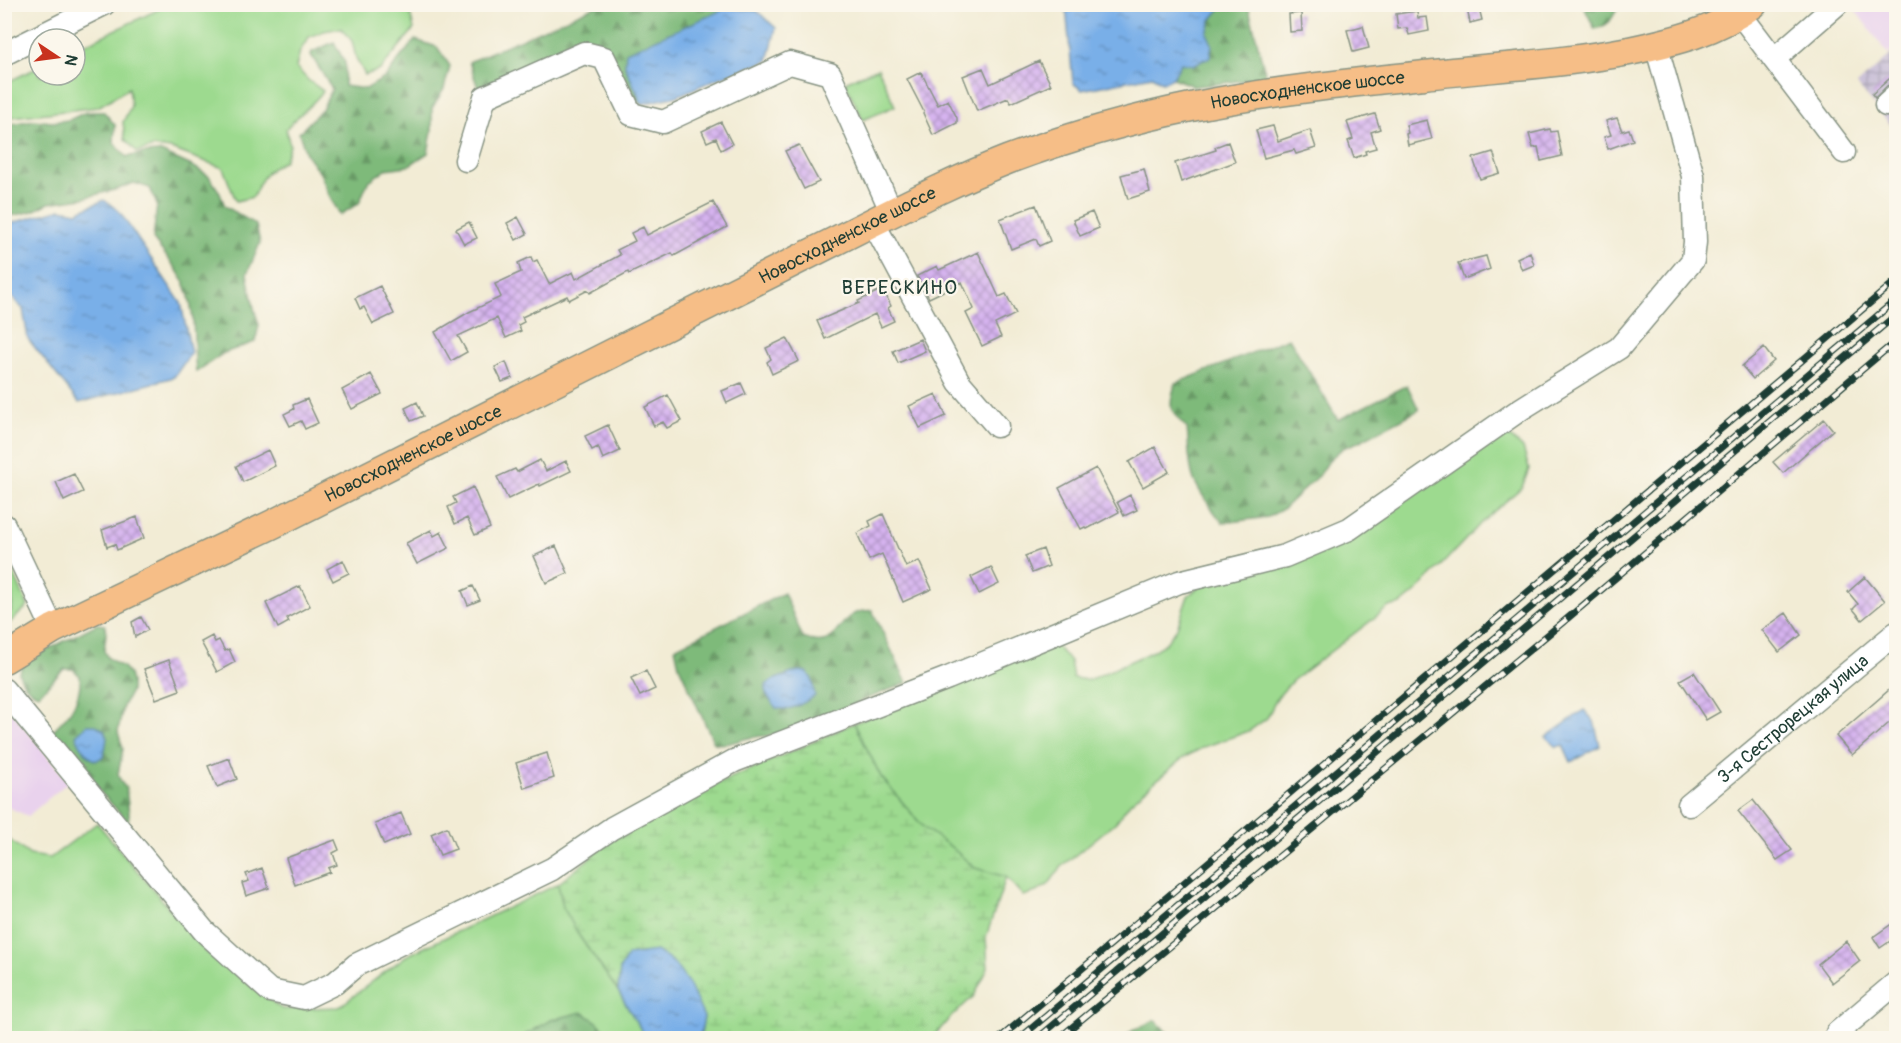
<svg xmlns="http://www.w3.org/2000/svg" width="1901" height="1043" viewBox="0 0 1901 1043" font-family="Pangolin,sans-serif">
<defs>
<pattern id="industrial-grid" width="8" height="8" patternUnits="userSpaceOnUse" patternTransform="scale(1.5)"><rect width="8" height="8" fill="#c9bfd7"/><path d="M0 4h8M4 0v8" fill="none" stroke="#a39caf"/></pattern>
<pattern id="forest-firs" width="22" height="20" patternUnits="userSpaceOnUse" patternTransform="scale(1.5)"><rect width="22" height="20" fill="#7eba7a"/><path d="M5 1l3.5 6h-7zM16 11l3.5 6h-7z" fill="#679865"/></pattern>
<pattern id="wetland-marsh" width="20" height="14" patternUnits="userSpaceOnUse" patternTransform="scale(1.5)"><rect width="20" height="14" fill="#9dda8f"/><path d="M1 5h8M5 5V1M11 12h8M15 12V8" fill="none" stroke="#87bc7c"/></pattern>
<pattern id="water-ripples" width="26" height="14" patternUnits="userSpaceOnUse" patternTransform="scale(1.5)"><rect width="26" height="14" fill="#79afe8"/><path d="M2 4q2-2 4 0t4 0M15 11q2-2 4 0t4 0" fill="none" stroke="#6390bd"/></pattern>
<pattern id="building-cross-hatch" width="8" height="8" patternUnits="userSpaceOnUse" patternTransform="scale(1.5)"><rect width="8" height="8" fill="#d6b3ef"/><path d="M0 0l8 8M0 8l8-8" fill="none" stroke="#ad93c2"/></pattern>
</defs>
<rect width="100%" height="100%" fill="#fbf7ec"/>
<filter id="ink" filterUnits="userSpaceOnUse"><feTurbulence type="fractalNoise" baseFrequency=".0167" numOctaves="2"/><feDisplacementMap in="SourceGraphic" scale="12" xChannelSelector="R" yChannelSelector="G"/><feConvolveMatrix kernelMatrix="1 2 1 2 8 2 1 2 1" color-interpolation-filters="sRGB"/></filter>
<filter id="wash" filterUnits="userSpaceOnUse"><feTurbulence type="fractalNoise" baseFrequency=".008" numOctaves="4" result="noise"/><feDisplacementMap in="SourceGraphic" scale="24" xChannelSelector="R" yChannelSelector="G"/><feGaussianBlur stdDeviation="1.35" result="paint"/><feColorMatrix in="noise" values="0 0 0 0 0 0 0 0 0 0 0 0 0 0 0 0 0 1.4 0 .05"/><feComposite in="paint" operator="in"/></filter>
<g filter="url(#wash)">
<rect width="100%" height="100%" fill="#f2ecd5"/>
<!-- built -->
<path fill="#e9d2ed" d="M1851 5H1896V46L1888 54Z
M4 703 68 782 28 816 5 806Z"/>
<!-- industrial -->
<path fill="url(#industrial-grid)" d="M1896 50V131L1857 85Z"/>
<!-- green -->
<path fill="#9dda8f" stroke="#5e8c62" stroke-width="1.5" d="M170 4 403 5 410 13 414 29 380 70 365 75 356 58 352 41 341 28 324 31 309 37 300 51 296 67 308 80 323 91C312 106 298 115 286 129L290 146 284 161C265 171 262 177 253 197L236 201 223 168 171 149 154 147 137 152 125 139 123 122 131 106 129 88 98 107 5 118V83L39 67V75H75V49Z
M878 68 895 106 863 120 845 82Z
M1492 437H1510L1523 448 1529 469 1522 487 1482 522 1417 591 1401 604 1389 607 1292 681 1277 698 1267 718 1249 731 1204 747 1183 758 1130 803 1116 822 1062 866 1048 885 1036 892 1023 896 1006 877 975 869 951 847 924 828 881 777 854 723 1055 645 1070 661 1073 678 1089 680 1151 652 1166 643 1177 628 1188 596 1201 585 1266 569Z
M4 551 28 606 5 627H4Z
M97 823 206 952 282 1009 339 1007 406 956 558 884 564 907 580 937 618 991 646 1038H5L4 836 30 855 50 858Z"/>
<!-- forest -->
<path fill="url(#forest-firs)" stroke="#4e7c57" stroke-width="1.5" fill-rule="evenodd" d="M598 5H757V11L727 8 625 66 642 104 626 93 616 61 600 45H577L478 88 469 62Z
M1220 5H1248L1266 77 1209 85 1193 86 1173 78 1181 63 1207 34 1211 20 1220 9Z
M1583 5H1620C1611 17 1613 24 1595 29Z
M415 40 437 47 450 66 444 89 432 108V131L428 153 408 166 386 169 368 182 359 203 340 215 329 195 320 173 306 154 299 133 322 109 332 89 311 55 312 52 334 42 345 63 344 86 366 89 386 77 400 58Z
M86 112H104L115 125 114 143 127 157 144 153 161 152 194 167 209 176 219 191 225 206 256 225 260 243 247 274 254 308 259 325 255 342 224 353 196 372C193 343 196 309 184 282 176 266 164 254 153 239L157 205 150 188 134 183 118 189 83 198 49 203 33 211 16 215 5 216V125L34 120 52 122 69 120Z
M1289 338 1338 420 1407 385 1419 410 1358 442 1343 448 1330 459 1321 473 1283 509 1268 517 1223 523C1213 511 1201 495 1194 480 1188 464 1189 445 1187 428 1170 412 1167 406 1176 383Z
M5 576C12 590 18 608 5 620Z
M784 593 803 638C839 652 834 621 858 612 862 611 867 611 872 610L907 683C862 699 819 721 773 735 767 736 760 736 754 737 740 739 729 746 714 743L679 666 675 648ZM798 671 800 705 784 710 773 680Z
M97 624 105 625 106 634 104 651 108 658 123 667 129 674 131 682V691L123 706 118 732 123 749 118 774 121 782 126 788 129 814 128 822 51 738C53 728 58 726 64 719 75 707 81 692 80 676L73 669H64L39 694C27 691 23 684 19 673L23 665 30 659Z
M582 1012 596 1021 614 1038H520L551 1020Z
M1155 1020 1173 1038H1124L1132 1031Z"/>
<!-- wetland -->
<path fill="url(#wetland-marsh)" stroke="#5e8c62" stroke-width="1.5" d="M854 723 881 777 924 828 951 847 975 868 1006 877 986 937 988 968 974 996 952 1016 932 1038H700L704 1017 620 969 618 991 580 937 563 907 558 884 626 828 670 804 791 752Z"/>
<!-- water -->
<path fill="url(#water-ripples)" stroke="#4c768e" stroke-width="1.5" d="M1071 5 1220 4V9L1211 20 1207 33 1212 44 1210 57 1193 65 1181 63 1173 78 1163 83 1152 76 1082 90 1073 83 1066 7Z
M727 8 757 11 776 28 768 61 716 79 677 96 642 104 625 66 626 52Z
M104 200 119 211 181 303 191 353 174 377 79 403 28 339 23 309 5 290V225L61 209 77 212Z
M798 671 807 672 812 679 815 696C802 704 791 712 776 708L766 694V685L773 680Z
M1584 710 1594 721 1600 746 1571 762 1563 745 1557 747 1546 737Z
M87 725H96L104 730 107 738 104 756 96 761C86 756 80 746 76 735Z
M656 951 673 962 689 984 704 1017 700 1038H646L618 991 620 969 628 955Z"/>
<g id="blocks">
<!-- building -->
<path fill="url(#building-cross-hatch)" d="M1466 4H1478L1482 20 1470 23Z
M1417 11 1418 18 1427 17 1429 31 1409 35 1407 28 1398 29 1396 14Z
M1301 13 1302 31 1290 32 1289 14Z
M1363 26 1369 48 1353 52 1347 30Z
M1039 61 1051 85 1011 103 1008 98 977 111 963 76 983 68 990 84Z
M921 72 938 105 948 100 957 118V123L933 135 923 113 924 112 907 79Z
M1896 73V83L1887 86 1875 98 1872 94Z
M1375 114 1380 129 1371 132 1376 148 1365 151 1366 154 1354 158 1348 141 1353 139 1347 122Z
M1617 118 1622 131 1629 129 1633 140 1608 149 1604 137 1611 135 1606 121Z
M1427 120 1432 139 1408 145 1406 134 1408 133 1406 125Z
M721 122 732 144 721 150 716 138 707 142 702 131Z
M1273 126 1278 141 1310 130 1316 148 1296 154 1294 150 1264 158 1256 130Z
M1550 129 1551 132 1557 131 1562 156 1541 161 1538 147 1533 148 1529 134Z
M1228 142 1235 162 1181 182 1175 163 1216 150 1215 147Z
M799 145 819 182 804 189 785 151Z
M1493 152 1500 173 1480 179 1473 158Z
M1144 169 1150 192 1128 199 1121 175Z
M713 202 727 227 674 256 672 253 629 274 628 272 590 293 588 290 569 300 567 296 522 317 524 322 518 325 521 331 506 338 497 318 458 336 467 352 451 361 435 332 469 312 501 297 495 284 521 272 518 263 531 257 533 262 537 260 549 284 573 272 576 279 620 255 617 250 635 241 631 233 643 227 647 235Z
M1036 205 1050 241 1039 246 1036 239 1011 249 1000 219Z
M1092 212 1099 228 1080 236 1073 220Z
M518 217 527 234 516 240 507 223Z
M469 222 477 238 464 244 456 229Z
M978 252 999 297 1006 294 1016 314 995 324 1001 337 982 346 966 313 974 309 962 282 929 298 917 276 937 266 939 270Z
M1530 252 1534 265 1522 270 1517 258Z
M1486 256 1490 269 1464 279 1458 263Z
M380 286 394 314 373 324 364 307 360 309 355 298Z
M883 289 891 306 888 308 894 321 881 327 875 314 825 339 817 321 859 303 858 301Z
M787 338 799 361 772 374 767 362 771 359 766 348Z
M920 339 925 351 898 363 893 351Z
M1764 348 1774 361 1753 379 1742 366Z
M506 362 512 378 502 382 495 367Z
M371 374 382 394 352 409 342 390Z
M741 383 746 394 727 403 722 391Z
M936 394 946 416 920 428 909 406Z
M668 395 682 421 667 428 663 422 654 426 645 407Z
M307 399 318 423 305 429 301 421 290 426 284 414 294 409 293 405Z
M417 402 423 416 411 421 405 408Z
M1824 419 1833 430 1783 473 1773 462Z
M608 425 620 451 603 459 598 447 592 450 585 436Z
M1155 447 1169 472 1143 487 1129 462Z
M268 450 275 466 243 482 236 466Z
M540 460 546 471 566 461 571 471 540 486 539 484 508 499 497 477 515 469 517 472Z
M1096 468 1119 512 1087 529 1085 527 1081 529 1059 488Z
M74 474 83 492 64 501 56 482Z
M473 487 490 528 475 535 467 518 455 524 448 507 456 503 453 497Z
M1130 495 1137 510 1124 516 1117 502Z
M883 514 906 567 919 561 932 589 903 602 882 554 869 560 857 533 871 526 869 521Z
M137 517 144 538 117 550 115 544 107 547 102 530Z
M431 530 434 536 441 532 449 548 417 564 406 543Z
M556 546 568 573 546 583 534 556Z
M1043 549 1049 566 1032 573 1025 556Z
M343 560 349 573 333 581 327 569Z
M991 567 999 584 979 594 971 577Z
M1865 577 1885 601 1862 620 1853 609 1858 604 1848 592Z
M300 586 310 606 287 618 289 622 278 628 266 603Z
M473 586 480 600 468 605 462 591Z
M1786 613 1801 635 1779 652 1762 630Z
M141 617 148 630 135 637 132 622Z
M212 636 215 642 219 640 225 651 229 649 235 662 217 672 201 642Z
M169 660 180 690 156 699 144 669Z
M646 671 655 689 640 696 631 678Z
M1694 672 1720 712 1706 720 1680 680Z
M1896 684V717L1852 755 1836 736Z
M547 753 554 778 524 788 516 763Z
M229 758 237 779 217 787 208 766Z
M1753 800 1792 850 1777 860 1738 811Z
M401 813 410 834 384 845 375 824Z
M447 827 456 849 440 855 431 834Z
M335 840 339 850 333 853 337 865 328 868 330 872 295 885 286 858Z
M262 868 269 888 246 896 242 883 249 881 246 874Z
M1896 921V937L1880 948 1873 937Z
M1846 941 1860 961 1832 983 1818 964Z"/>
</g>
</g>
<g filter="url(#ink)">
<use href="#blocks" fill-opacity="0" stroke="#889484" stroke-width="1.5"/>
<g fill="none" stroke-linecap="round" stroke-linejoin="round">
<defs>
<g id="minor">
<path d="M1740 14 1844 152"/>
<path d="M4 54 104 4"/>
<path d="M1774 59 1837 4"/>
<path d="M1886 105 1896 96"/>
<path d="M466 160 485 97 584 53 604 58 631 114 663 122 790 63 830 74 892 213"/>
<path d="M873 222 959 382 997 426"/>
<path d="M4 525 53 629"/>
<path d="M4 690 204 931 270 991 304 998 335 983 356 965 552 869 612 828 734 761 948 678 1179 582 1285 556 1349 529 1521 409 1619 348 1693 260 1695 242 1693 176 1656 45"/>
<path id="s1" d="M1689 805 1896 633"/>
<path d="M1837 1033 1896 983"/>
</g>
<g id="major">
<path id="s2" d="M4 659 53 629 273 524 873 222C917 200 961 178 1007 160 1068 137 1132 119 1196 106 1271 91 1348 83 1424 75 1493 67 1561 64 1629 51 1672 42 1718 31 1753 4"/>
</g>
</defs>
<!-- minor casing -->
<use href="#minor" stroke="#889484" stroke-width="25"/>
<!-- major casing -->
<use href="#major" stroke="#889484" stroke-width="31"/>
<!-- minor -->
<use href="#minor" stroke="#fff" stroke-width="22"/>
<!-- major -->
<use href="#major" stroke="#f6be87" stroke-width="28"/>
<defs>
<path id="rail" d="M1000 1038 1896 281
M1020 1038 1896 300
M1038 1038 1896 315
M1059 1038 1562 623 1896 341"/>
</defs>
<!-- rail casing -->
<use href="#rail" stroke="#1f3d34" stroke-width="7"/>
<!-- rail -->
<use href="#rail" stroke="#fbf7ec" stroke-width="4.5" stroke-dasharray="14" stroke-linecap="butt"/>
</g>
</g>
<g text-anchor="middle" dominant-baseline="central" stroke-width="4.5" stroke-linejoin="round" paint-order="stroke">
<!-- street labels -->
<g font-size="18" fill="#1f3d34" stroke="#fbf7ec">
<text stroke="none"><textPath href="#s2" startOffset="1430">Новосходненское шоссе</textPath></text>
<text stroke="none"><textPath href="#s2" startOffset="944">Новосходненское шоссе</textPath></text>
<text stroke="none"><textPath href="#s2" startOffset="458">Новосходненское шоссе</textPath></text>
<text stroke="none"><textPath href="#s1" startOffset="135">3-я Сестрорецкая улица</textPath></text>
</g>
<!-- neighbourhood labels -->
<g font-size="20" letter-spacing="1.5" fill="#1f3d34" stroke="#fbf7ec">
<text x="900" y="287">ВЕРЕСКИНО</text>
</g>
</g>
<!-- margin -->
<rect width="1901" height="1043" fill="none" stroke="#fbf7ec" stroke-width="24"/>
<!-- north arrow -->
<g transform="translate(57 57) rotate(103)"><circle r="28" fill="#fbf7ec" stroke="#a3ada2" stroke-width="1.5"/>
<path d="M0-4.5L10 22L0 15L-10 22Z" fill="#c8321e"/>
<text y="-9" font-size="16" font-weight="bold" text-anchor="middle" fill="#1f3d34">N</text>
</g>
</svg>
